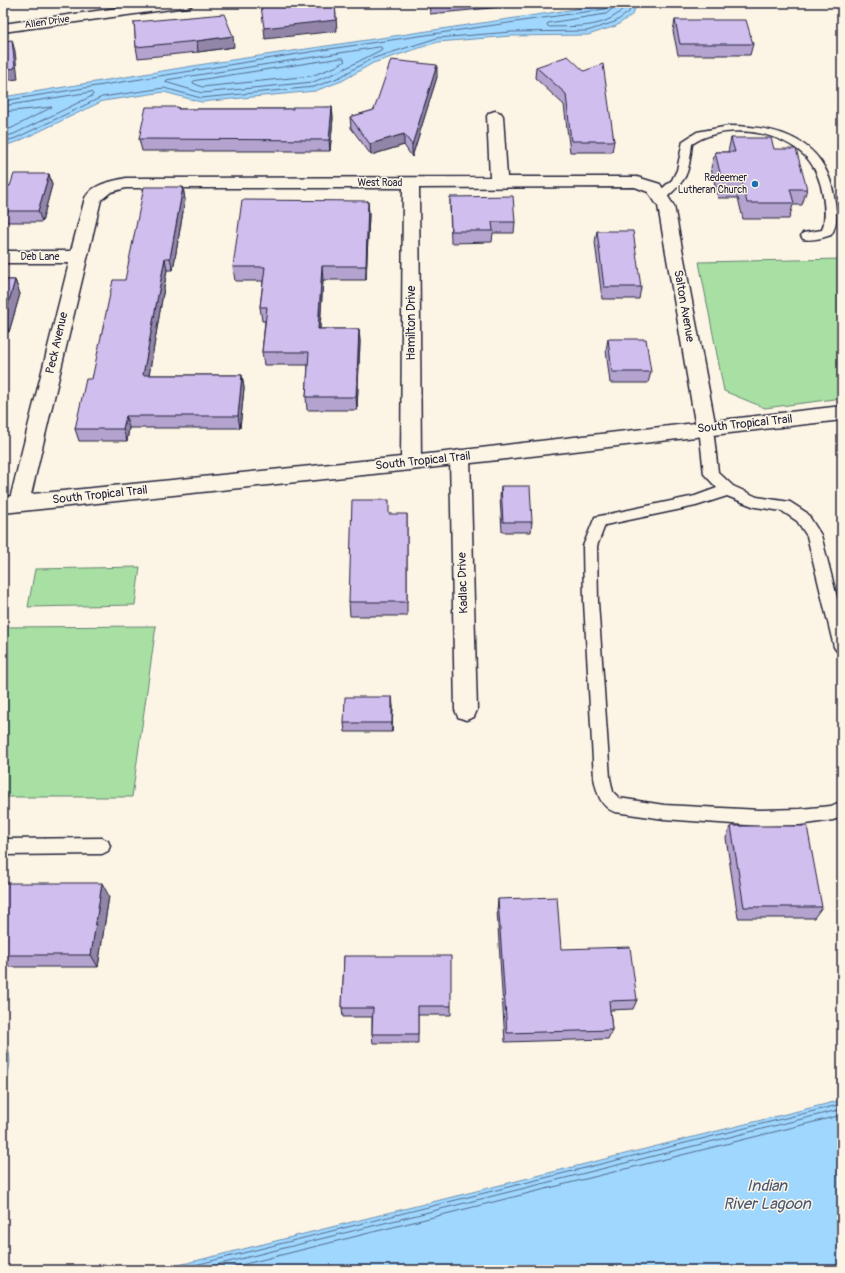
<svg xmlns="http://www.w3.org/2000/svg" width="845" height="1273" viewBox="0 0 845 1273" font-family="Pangolin,sans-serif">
<rect width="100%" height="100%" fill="#fcf5e5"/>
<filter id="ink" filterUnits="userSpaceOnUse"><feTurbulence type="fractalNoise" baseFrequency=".025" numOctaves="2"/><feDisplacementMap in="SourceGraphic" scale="8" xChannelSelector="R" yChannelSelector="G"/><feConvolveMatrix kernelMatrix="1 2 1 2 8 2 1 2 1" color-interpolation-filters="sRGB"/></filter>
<g filter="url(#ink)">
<!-- green -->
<path fill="#a8e0a4" stroke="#658170" d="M842 259V398L765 408 724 391 699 262Z
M140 567 135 605 28 607 35 569Z
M156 626 132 797H3V627Z"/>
<!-- water -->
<path fill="#9fd7ff" stroke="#6d8fb1" d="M607 3H637L633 14 616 26 588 35 511 36 438 42 373 63 342 81 315 91 201 102 164 92 103 101 17 142 3 146V97L205 64 603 5Z
M3 1040C14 1054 10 1072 3 1088Z
M842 1100V1270H159Z"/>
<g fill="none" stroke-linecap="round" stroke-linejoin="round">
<!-- shore -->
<path stroke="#546a89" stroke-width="1" d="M613 3 612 9 606 14 548 23 547 25 549 27C575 26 611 30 627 3
M380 47 382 48 381 50 338 72 313 82 202 93 165 82 167 80Z
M343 58 345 61 335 67 311 76 202 87 193 83 194 81Z
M3 101 329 49 605 9 608 3
M3 106 91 92 93 94 92 96 14 134 3 137
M3 112 52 107 12 128 3 131
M3 142 16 138 102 97 164 88 201 98 314 87 340 77 371 59 437 38 511 32 587 31 615 22 629 12 632 3
M175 1270 842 1104
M196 1270 842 1109
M221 1270 842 1115"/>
<defs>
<path id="lane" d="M729 126C779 126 825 140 834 196 836 209 839 223 831 235 822 238 812 241 803 239L801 236 803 233 822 230C826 219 825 208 823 196 821 182 815 165 804 155 777 129 723 123 692 144 688 176 688 178 664 200H656L654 197 656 194 672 180 677 170 683 141 697 132Z
M706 423 711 425 713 428 718 472 733 486 757 497 790 502 807 513 821 535 842 617V653L837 651 834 647 807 536 797 521 782 511 755 507 727 496 696 506 605 525 597 546 598 602 610 778 613 792 619 798 664 805 760 810 800 809 831 806 842 801V817L833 820 800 825 760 826 664 819 615 812C600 807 597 792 594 778L584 602 583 546 595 517 695 496 717 488 704 474 699 428 701 425Z
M102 838 108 841 110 846 108 851 102 854 3 855V839Z"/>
<path id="street" d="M154 3H193L191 6 186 7 3 32V24Z
M495 111 501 113 503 116 507 177H637L660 184 674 206 716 428 713 433 706 435 699 433 696 428 658 206 648 192 635 187 419 188 421 463 418 468 411 470 404 468 401 463 403 188H126L111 192 101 200 29 503 26 509 19 511 12 509 9 503 69 263H3V251H71L85 198C94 183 110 182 126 178L490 177 487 116 489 113Z
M460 450 467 452 470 457 477 710 474 717 466 720 458 717 455 710 450 457 453 452Z"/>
<path id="secondary" d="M842 406V420L411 470 3 513V497L411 456Z"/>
</defs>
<!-- lane casing -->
<use href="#lane" stroke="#22223b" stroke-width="3"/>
<!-- street casing -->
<use href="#street" stroke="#22223b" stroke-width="3"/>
<!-- secondary casing -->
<use href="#secondary" stroke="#22223b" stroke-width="3"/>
<!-- lane -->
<use href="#lane" fill="#fcf5e5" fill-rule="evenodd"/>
<!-- street -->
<use href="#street" fill="#fcf5e5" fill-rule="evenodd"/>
<!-- secondary -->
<use href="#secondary" fill="#fcf5e5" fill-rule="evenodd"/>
</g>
<!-- wall -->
<path fill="#b3a3ce" stroke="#22223b" d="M429 3H532V4L430 14Z
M675 20 753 44 750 55H678L673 31Z
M134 22 234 47 198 52 138 58 136 47Z
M536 67 584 71 614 141 612 152H570L564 105 535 78Z
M437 77 412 157 404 145 371 155 351 128 350 117 374 110Z
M178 107 179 109H293L332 107 333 118 330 151H142L139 139Z
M731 138 774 149 807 189 802 205H793L789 219H743L738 198H718L711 168 715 152H728Z
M49 174 52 185 42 222H3V186H10Z
M183 187 185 200 173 270H167L149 375H242L244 388 240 428H129L127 441H79L75 429 125 280Z
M450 197 515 222 514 233H493L492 242 451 243 450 208Z
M368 201 369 215 366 280H323L320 329H359L360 342 357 410H307L306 397 308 365H264L262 352 265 321H262L260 307 263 281H235L233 267Z
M597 231 641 287 639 299H602L595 242Z
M3 280H15L20 294 9 332H3Z
M608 339 651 372 648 383H610L606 350Z
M501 486 532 522 531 532H502L500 497Z
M407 514V616H350L349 602Z
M393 706 392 732H345L344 723Z
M731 826 822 907 814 918H738L726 838Z
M3 883 109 896 98 967H3Z
M498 899 561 949 637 1000 633 1009 610 1010 612 1030 608 1039 505 1042 497 910Z
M344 956 451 1006V1015H418V1043H373L372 1034V1017H343L342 1008Z"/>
<!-- shaded-wall -->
<path fill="#9285a7" stroke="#22223b" d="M335 3 337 31 265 39 264 28Z
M233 36 234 47 198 52 197 41Z
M12 40 15 51 18 79 3 81V70Z
M437 65V77L412 157V145Z
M332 107 333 118 330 151 329 140Z
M404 134V145L371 155 370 144Z
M49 174 52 185 42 222 38 211Z
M183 187 185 200 173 270 170 258Z
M368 201 369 215 366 280V266Z
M165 258 167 270 147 387 143 375Z
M322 266 323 280 319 342 318 329Z
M15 280 20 294 9 332 4 318Z
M359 329 360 342 357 410 356 397Z
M242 375 244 388 240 428 238 416Z
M126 416 129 428 127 441 123 429Z
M392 697 393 706 392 732Z
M102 883 109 896 98 967 91 955Z"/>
<!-- building -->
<path fill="#d0beef" stroke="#22223b" d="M284 3H335L336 20 264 28 261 6Z
M224 14 233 36 197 41 136 47 134 22Z
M675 20H746L753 44H680Z
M12 40 15 68 3 70V41Z
M568 56 584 71 603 64 614 141H571L566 94 536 67Z
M391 60 437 65 412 145 404 134 370 144 350 117 374 110Z
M146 107H178V109H293V107H332L329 140 139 139Z
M731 138H771L774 149H796L807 189H790L794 203H747L742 181H722L715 152H735Z
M14 174H49L38 211H3V186H10Z
M144 187H183L170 258H165L143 375H242L238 416H126L123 429H75L86 379H92L113 280H125Z
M513 196 515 222H492L493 231H451L450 197Z
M242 200 368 201 366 266H322L318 329H359L356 397H306L309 352H262L267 307H260L265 267H233Z
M597 231H633L641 287H604Z
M3 280H15L4 318H3Z
M608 339H646L651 372H612Z
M501 486H530L532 522H503Z
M352 500H389V514H407V602H349Z
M345 697H392V723H344Z
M731 826H807L822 907H744Z
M3 883H102L91 955H3Z
M557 897 561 949 630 947 637 1000 609 1001 612 1030 507 1033 498 899Z
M344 956H451V1006H418V1034H372L373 1008H342Z"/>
</g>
<!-- markers -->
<circle fill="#1f6fb2" stroke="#fcf5e5" stroke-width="1.5" cx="755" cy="184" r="4"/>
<g text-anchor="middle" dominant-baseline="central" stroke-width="3" stroke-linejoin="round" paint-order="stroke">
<!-- far-street labels -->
<g font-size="10" fill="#22223b" stroke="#fcf5e5">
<text transform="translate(47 22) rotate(-8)">Allen Drive</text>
<text x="380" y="183">West Road</text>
<text x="40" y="257">Deb Lane</text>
</g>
<!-- far-poi labels -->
<g font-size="10" fill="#22223b" stroke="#fcf5e5" text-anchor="end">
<text x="747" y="178">Redeemer<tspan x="747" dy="12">Lutheran Church</tspan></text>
</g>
<!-- street labels -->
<g font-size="12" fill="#22223b" stroke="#fcf5e5">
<text transform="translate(684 306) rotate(80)">Salton Avenue</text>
<text transform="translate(411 323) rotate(-90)">Hamilton Drive</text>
<text transform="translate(57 343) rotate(-77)">Peck Avenue</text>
<text transform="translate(745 424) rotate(-6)">South Tropical Trail</text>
<text transform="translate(423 461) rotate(-6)">South Tropical Trail</text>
<text transform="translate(100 495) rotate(-6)">South Tropical Trail</text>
<text transform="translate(463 583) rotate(-92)">Kadlac Drive</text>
</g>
<!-- near-water labels -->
<g font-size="16" font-style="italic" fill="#485876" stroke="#fcf5e5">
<text x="767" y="1186">Indian<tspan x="767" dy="18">River Lagoon</tspan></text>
</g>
</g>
<!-- margin -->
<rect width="845" height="1273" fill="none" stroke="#fcf5e5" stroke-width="16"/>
<rect x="8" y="8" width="829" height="1257" fill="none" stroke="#22223b" stroke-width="1.5" filter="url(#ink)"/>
</svg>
